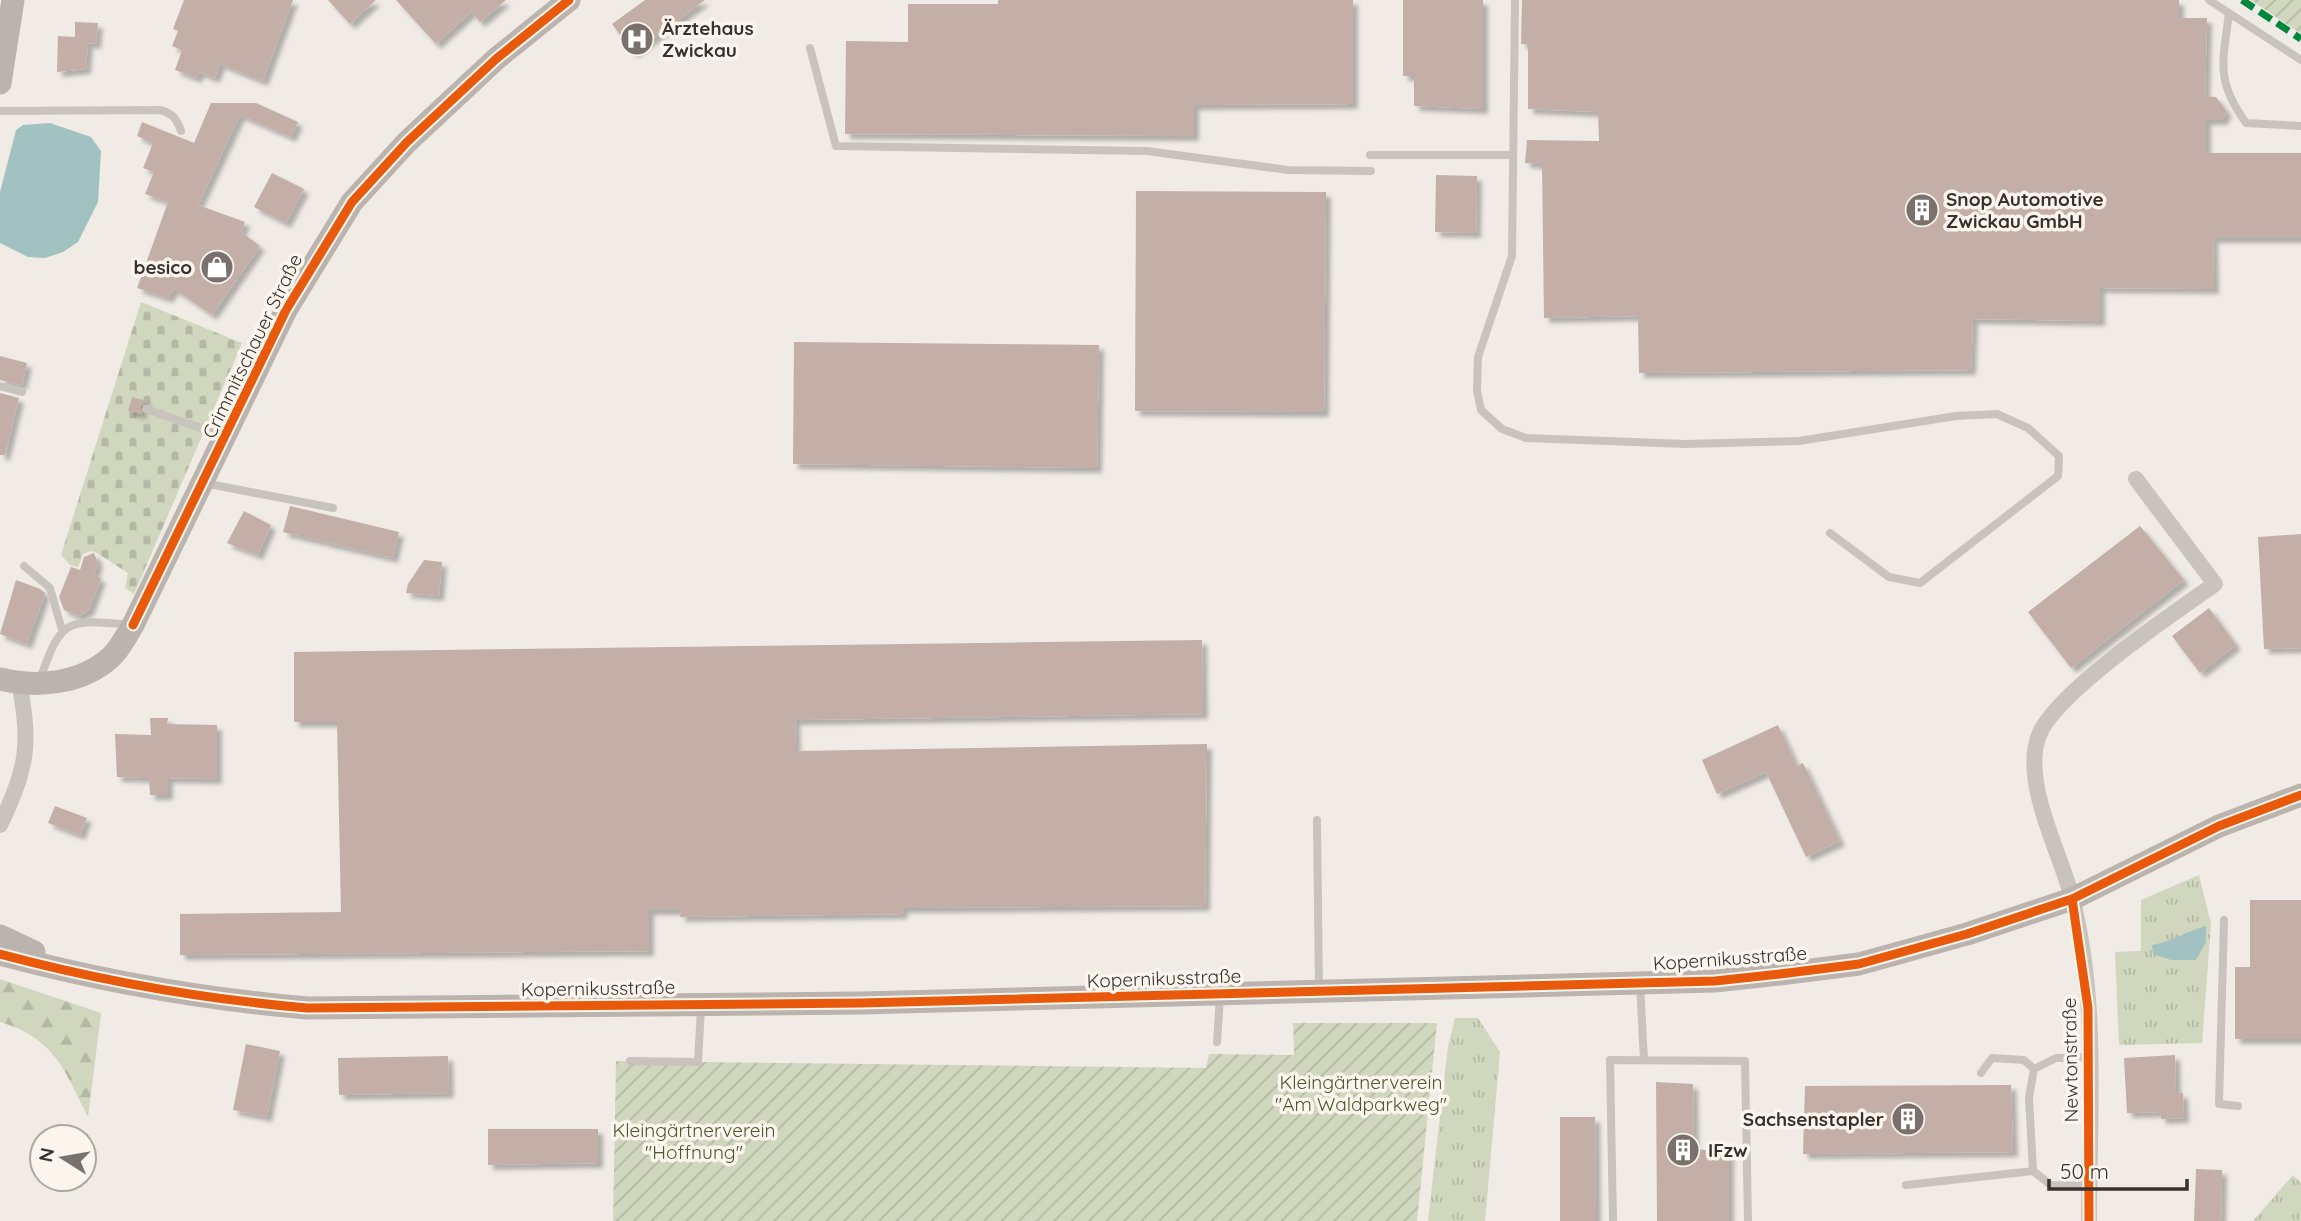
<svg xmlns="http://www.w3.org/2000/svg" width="2301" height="1221" viewBox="0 0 2301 1221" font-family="Quicksand,sans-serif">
<defs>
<pattern id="grass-tufts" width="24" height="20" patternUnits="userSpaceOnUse" patternTransform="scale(1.75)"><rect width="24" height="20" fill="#d1d6bf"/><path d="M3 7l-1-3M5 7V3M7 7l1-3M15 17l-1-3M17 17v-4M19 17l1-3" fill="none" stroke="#b4b8a4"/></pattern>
<pattern id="forest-firs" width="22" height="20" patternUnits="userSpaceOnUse" patternTransform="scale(1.75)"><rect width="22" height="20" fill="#d1d6bf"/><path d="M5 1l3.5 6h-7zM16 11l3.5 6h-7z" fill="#b4b8a4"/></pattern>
<pattern id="cemetery-stones" width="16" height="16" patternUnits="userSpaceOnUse" patternTransform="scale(1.75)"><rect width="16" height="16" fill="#d1d6bf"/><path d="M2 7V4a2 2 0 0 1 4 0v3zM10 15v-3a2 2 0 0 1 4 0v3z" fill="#b4b8a4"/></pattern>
<pattern id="garden-furrows" width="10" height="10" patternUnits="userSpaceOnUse" patternTransform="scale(1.75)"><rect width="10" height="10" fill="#d1d6bf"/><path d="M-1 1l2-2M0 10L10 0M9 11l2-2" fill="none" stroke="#b4b8a4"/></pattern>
<filter id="shadow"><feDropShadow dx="5" dy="5" stdDeviation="2" flood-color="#0004"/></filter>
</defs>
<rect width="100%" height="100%" fill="#f0ebe5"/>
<!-- grass -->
<path fill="url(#grass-tufts)" d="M2199 875 2211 924 2202 1043 2119 1045 2115 952 2141 951V900Z
M1455 1018H1478L1500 1052 1485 1221H1428L1448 1046Z
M2293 1175 2301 1183V1221H2253Z"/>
<!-- forest -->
<path fill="url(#forest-firs)" d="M0 979 101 1013 88 1117C64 1070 55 1038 0 1022Z"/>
<!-- cemetery -->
<path fill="url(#cemetery-stones)" d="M141 302 242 343 134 594 125 588 128 573 97 553 91 551 83 554 78 567 70 565 61 555Z"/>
<!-- garden -->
<path fill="url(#garden-furrows)" d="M2251 0H2301V34Z
M1293 1023H1437L1417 1221H613L616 1061 1206 1068 1209 1054 1294 1055Z"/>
<!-- water -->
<path fill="#a1c2c1" d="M50 123 91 137 101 151 98 202 78 242 63 252 45 258 28 257 0 243V192L16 130 23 125Z
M2206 926V942L2196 960H2171L2153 954 2152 945C2175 941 2184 932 2206 926Z"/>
<!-- building -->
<path fill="#c3afa7" filter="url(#shadow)" d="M184 0H293L263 81 220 64 215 78 199 72 197 78 175 70 182 50 172 46 178 31 173 29Z
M328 0H376L350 24Z
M396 0H506L480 22 471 12 436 44Z
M645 0H705L633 53 612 24Z
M998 0H1353V104L1194 105V136L845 134 846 41 908 42V4H998Z
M1403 0H1483V109L1414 106V76H1403Z
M1522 0H2179V18H2207L2205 96 2216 97 2227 112 2222 120H2206V153H2301V238H2213L2214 289 2100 288V321L1973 319 1971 370 1639 373 1638 316 1544 318 1542 164 1525 163 1527 140 1599 141 1598 112 1528 109V44H1521Z
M75 22 98 23 96 44 88 43 86 69 57 72 58 36 75 37Z
M211 103H256L298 122 291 137 240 115 198 205 245 222 241 232 260 246 212 315 174 289 168 298 137 288 168 202 145 194 154 172 143 168 153 143 137 136 142 122 194 143Z
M272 173 304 189 286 223 254 207Z
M1436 175 1477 176 1476 233 1435 232Z
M1136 191 1326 192 1324 412 1135 411Z
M794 342 1099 345 1097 468 793 464Z
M0 356 27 363 22 385 0 380Z
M0 393 19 398 5 455H0Z
M132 397 147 401 140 406 142 414 128 411Z
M290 506 399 532 393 558 283 532Z
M244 511 271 525 258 555 227 543Z
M2140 526 2184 580 2071 668 2028 612Z
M2301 534V648L2264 649 2258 537Z
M94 553 98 563 94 575 101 578 89 610 79 616 64 610 59 597 71 567 80 570 84 557Z
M424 560 442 562 439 596 406 593 408 584Z
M16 580 40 589 45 593 27 644 0 634Z
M2209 608 2236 645 2200 673 2172 636Z
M1202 640 1203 714 795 720 796 751 1207 744 1205 906 903 908 902 914 680 917 681 910H649V951L180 955V914L341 912 337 722H294V652Z
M150 718H168L167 724 217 725V779L168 778V795H150L149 778 117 777 115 734 151 735Z
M1778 725 1797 766 1803 763 1840 841 1806 857 1766 772 1717 794 1702 760Z
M55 806 87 818 80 835 48 823Z
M2250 900H2301V1039H2235V967H2250Z
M246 1044 280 1051 267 1117 233 1110Z
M2175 1055 2176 1093H2183L2184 1118 2161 1119 2160 1112 2127 1113 2124 1058Z
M448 1056 449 1093 339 1095 338 1058Z
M1656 1082 1693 1084 1694 1149 1729 1152V1221H1657Z
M2011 1085 2013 1152 1803 1154 1805 1086Z
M1560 1117H1595L1596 1221H1560Z
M488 1129H598V1163L488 1165Z
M2196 1169 2222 1170 2221 1221H2194Z"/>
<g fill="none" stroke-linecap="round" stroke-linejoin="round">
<!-- lane -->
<path stroke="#c9c3be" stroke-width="8" d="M1515 0 1512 256 1478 357 1477 391 1481 410 1502 429 1526 438 1686 444 1799 441 1956 416 1997 414 2028 428 2059 456 2058 476 1920 583 1889 577 1830 533
M2209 0 2301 60
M2229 13C2223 62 2215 80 2246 123L2301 126
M810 48 836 146 1147 151 1288 170 1371 171
M0 111 160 110C172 113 177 119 181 131
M1370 155H1513
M0 386 22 392
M146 409 224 436
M204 483 333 508
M24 566 50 588 62 630
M39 682C61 620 64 618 130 625
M1317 820 1319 990
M2224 920 2219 1104 2238 1106
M1640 985 1644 1060
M1217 1042 1220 997
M2089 1057 2056 1058 2034 1069 2029 1097 2033 1171 2051 1185 2089 1186
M630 1061 698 1062 701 1008
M1981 1073 1992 1058 2024 1060 2034 1069
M1906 1185 2033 1171
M1613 1221 1610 1060 1745 1061 1748 1221"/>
<!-- street -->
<path stroke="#c9c3be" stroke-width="16" d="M0 825C26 772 32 743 19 684
M2089 1221C2089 1115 2099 1002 2072 898 2060 851 2021 782 2039 735 2056 692 2174 613 2215 584L2136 479"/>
<!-- secondary -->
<path stroke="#bab3ae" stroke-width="23" d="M0 83 13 0
M0 679C36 688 82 684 111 657 120 649 126 636 133 625L286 310 352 202 407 142 496 59 569 0
M0 936 34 952
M0 954C101 981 203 999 307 1008L861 1003 1600 984 1715 981 1780 974 1859 964 1967 934 2072 899 2219 826 2301 795"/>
<!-- quiet -->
<path stroke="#00873e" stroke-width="7" stroke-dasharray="14 7" stroke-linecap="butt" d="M2242 0 2301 39"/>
<defs>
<path id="cycleway" d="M133 625 286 310 352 202 407 142 496 59 569 0
M2072 899 2088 1008 2089 1221
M0 954C101 981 203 999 307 1008L861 1003 1600 984 1715 981 1780 974 1859 964 1967 934 2072 899 2219 826 2301 795"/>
</defs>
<!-- cycleway casing -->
<use href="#cycleway" stroke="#fbf5ee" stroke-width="13"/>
<!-- cycleway -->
<use href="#cycleway" stroke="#e8590c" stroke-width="9"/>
</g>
<!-- icons -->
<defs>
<symbol id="hospital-disc" viewBox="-11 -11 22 22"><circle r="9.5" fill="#7a716c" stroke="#fbf5ee"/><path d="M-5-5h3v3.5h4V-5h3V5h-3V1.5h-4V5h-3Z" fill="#fff"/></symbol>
<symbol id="building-disc" viewBox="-11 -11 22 22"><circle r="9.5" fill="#7a716c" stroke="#fbf5ee"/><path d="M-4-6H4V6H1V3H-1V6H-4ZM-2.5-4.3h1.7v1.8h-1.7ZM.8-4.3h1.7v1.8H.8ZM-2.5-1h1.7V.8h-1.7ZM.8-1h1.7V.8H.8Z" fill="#fff"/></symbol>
<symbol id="shop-disc" viewBox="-11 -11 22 22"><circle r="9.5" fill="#7a716c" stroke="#fbf5ee"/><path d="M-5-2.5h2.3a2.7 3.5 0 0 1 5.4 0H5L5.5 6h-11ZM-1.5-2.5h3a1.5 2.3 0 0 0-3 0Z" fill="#fff"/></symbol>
</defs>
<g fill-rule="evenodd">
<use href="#hospital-disc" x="618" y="20" width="38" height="38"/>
<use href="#building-disc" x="1903" y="191" width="38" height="38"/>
<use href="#shop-disc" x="198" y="248" width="38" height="38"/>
<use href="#building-disc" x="1889" y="1100" width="38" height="38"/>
<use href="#building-disc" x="1664" y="1131" width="38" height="38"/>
</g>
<g text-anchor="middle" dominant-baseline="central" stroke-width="7" stroke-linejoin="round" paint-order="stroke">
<!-- poi labels -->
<g font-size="19" font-weight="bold" fill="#3b302b" stroke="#fbf5ee" text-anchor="start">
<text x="662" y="28">Ärztehaus<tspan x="662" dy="22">Zwickau</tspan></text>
<text x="1946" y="199">Snop Automotive<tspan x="1946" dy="22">Zwickau GmbH</tspan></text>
<text x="192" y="267" text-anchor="end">besico</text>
<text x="1884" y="1119" text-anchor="end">Sachsenstapler</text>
<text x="1708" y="1150">IFzw</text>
</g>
<!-- street labels -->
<g font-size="19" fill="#3b302b" stroke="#fbf5ee">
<text transform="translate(252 346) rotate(-64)">Crimmitschauer Straße</text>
<text transform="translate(1730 958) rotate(-4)">Kopernikusstraße</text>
<text transform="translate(1164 978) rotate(-2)">Kopernikusstraße</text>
<text transform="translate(598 988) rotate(-1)">Kopernikusstraße</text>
<text transform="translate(2070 1060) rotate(-91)">Newtonstraße</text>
</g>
<!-- park labels -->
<g font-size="19" fill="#4a5a2e" stroke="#fbf5ee">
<text x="1361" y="1082">Kleingärtnerverein<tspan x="1361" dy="22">"Am Waldparkweg"</tspan></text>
<text x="694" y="1130">Kleingärtnerverein<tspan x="694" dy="22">"Hoffnung"</tspan></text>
</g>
</g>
<!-- north arrow -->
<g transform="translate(63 1158) rotate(281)"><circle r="33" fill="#fbf5ee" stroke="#aea6a0" stroke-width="2"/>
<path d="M0-5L12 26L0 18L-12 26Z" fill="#7a716c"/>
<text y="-10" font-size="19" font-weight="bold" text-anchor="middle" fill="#3b302b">N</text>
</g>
<!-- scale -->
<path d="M2049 1179v10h138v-10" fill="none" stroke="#3b302b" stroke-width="3.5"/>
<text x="2060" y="1179" font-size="21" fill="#3b302b" stroke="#fbf5ee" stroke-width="5" paint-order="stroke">50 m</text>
</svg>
